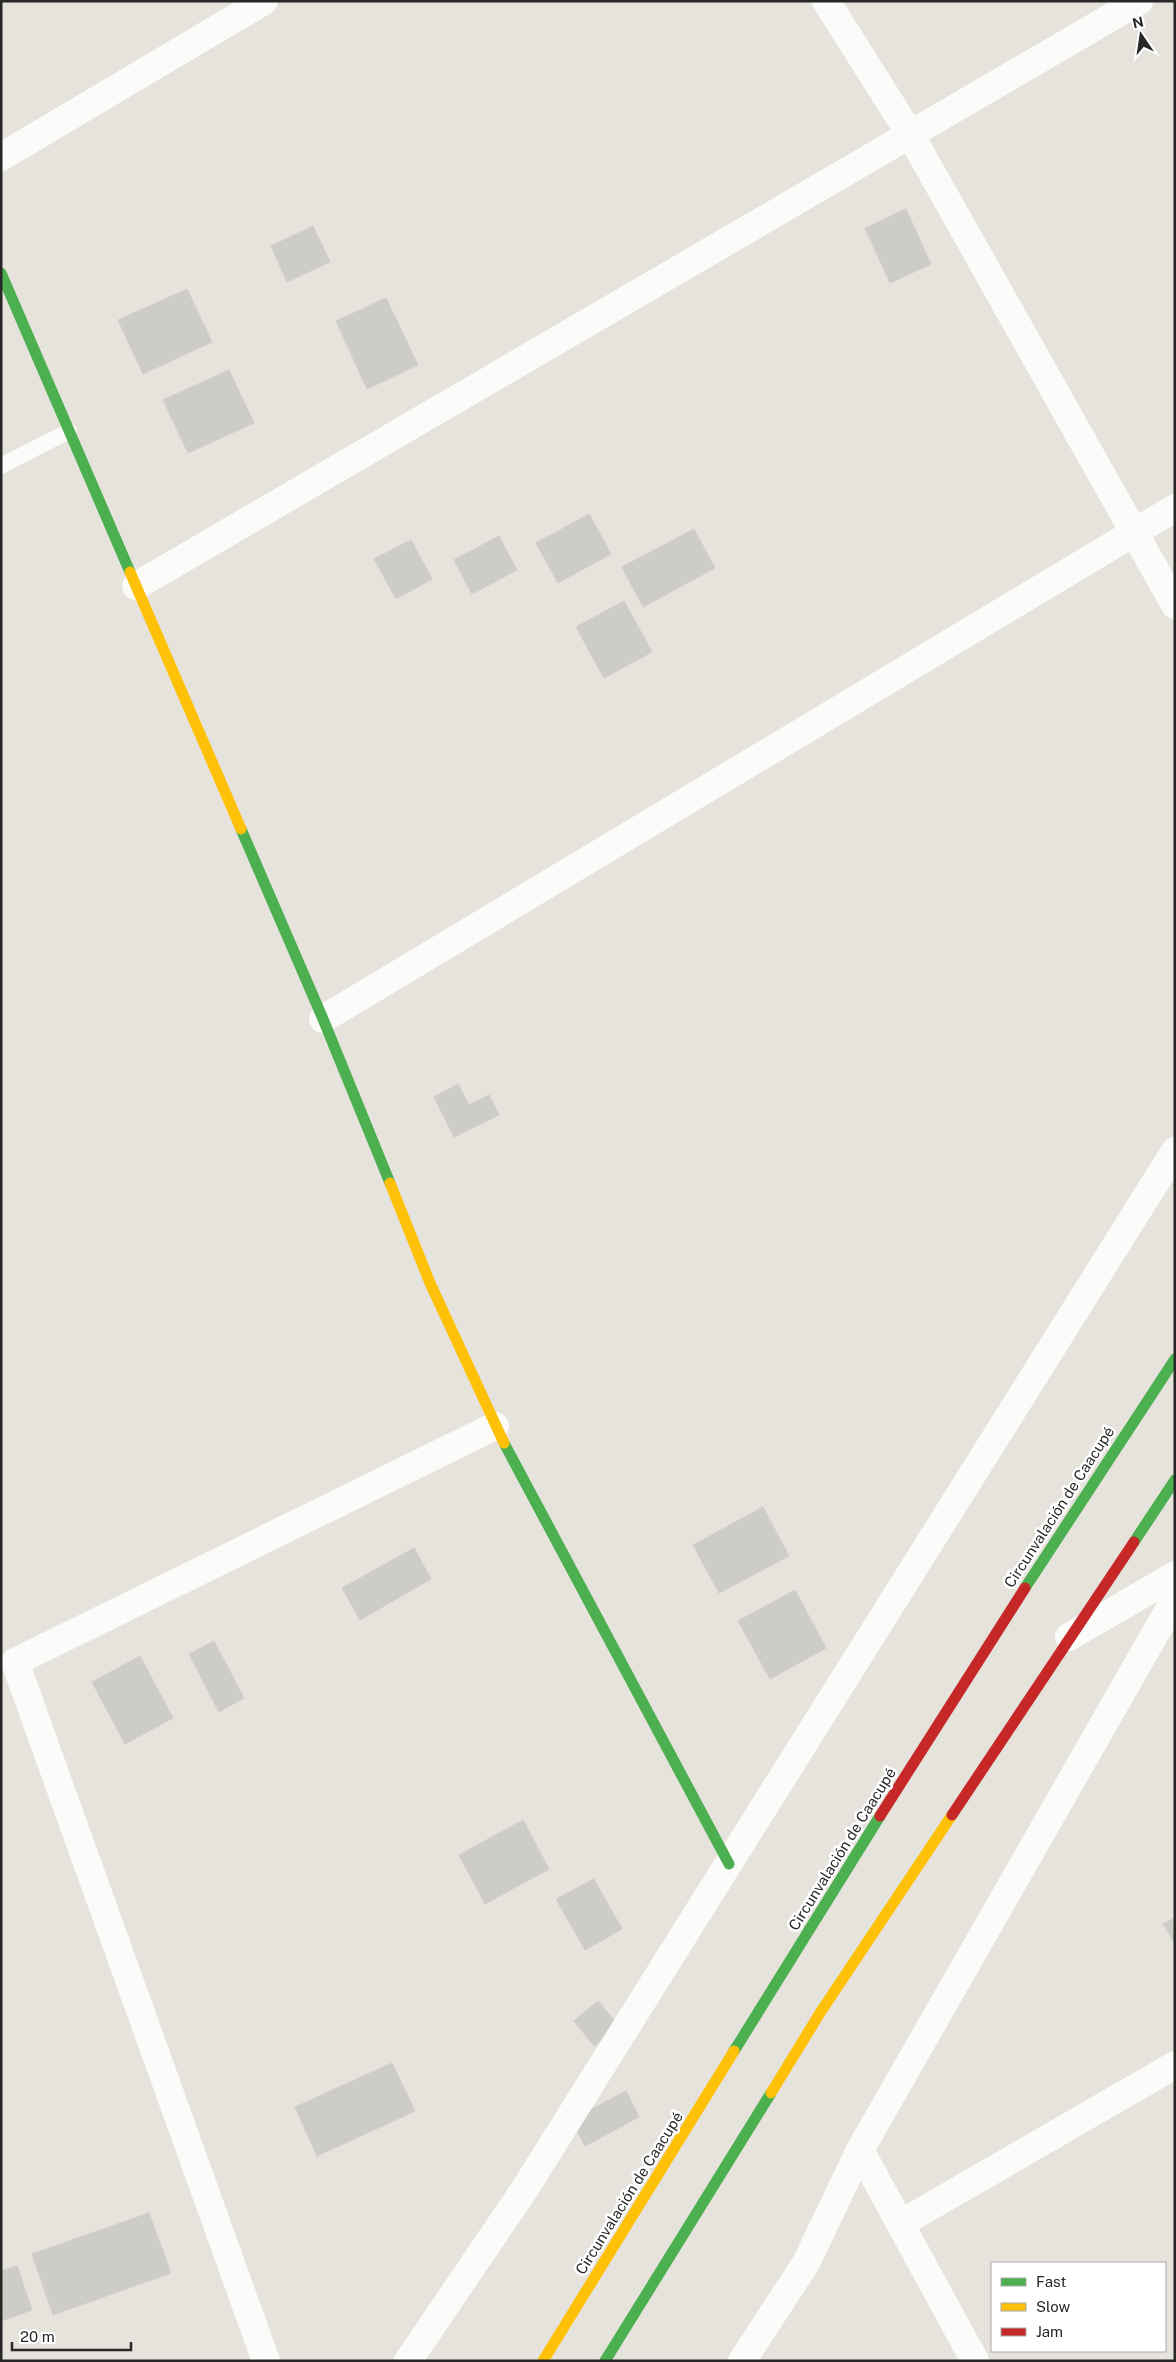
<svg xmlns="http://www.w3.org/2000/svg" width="1176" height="2362" viewBox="0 0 1176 2362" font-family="'Public Sans',sans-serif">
<rect width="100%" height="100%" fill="#e6e2dc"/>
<!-- building -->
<path fill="#ceccc8" stroke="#d1cec9" d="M906 209 931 264 890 283 865 228Z
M313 226 330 262 287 282 271 246Z
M187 289 212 342 143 374 118 320Z
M386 298 418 365 367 389 336 321Z
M229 370 254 423 188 453 163 400Z
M589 514 611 554 558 583 536 543Z
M694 529 715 568 643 607 622 567Z
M499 536 517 570 472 594 454 560Z
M411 540 432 579 396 599 374 559Z
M624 601 652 652 604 678 576 627Z
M458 1084 469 1105 489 1095 499 1115 454 1137 434 1097Z
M763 1507 789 1556 719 1593 693 1545Z
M414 1548 431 1579 360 1620 342 1588Z
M795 1590 826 1648 770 1679 738 1621Z
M214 1641 244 1698 219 1712 189 1654Z
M140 1656 173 1718 125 1744 92 1682Z
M523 1820 549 1869 485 1904 459 1855Z
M594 1879 622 1929 585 1950 556 1899Z
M1175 1918V1944L1163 1924Z
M598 2001 619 2026 594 2046 574 2021Z
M392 2063 415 2111 317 2156 295 2107Z
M626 2091 639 2117 585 2146 571 2120Z
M149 2213 171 2273 53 2315 32 2254Z
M17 2266 32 2310 1 2321V2271Z"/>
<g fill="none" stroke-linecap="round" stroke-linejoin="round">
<!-- lane -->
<path stroke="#fbfbfa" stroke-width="16" d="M1 466 69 431"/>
<!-- street -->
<path stroke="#fbfbfa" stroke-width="28" d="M826 1 910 134 1175 605
M1 157 264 1
M136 586 1139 1
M323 1019 1175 508
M1069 1637 1175 1575
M860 2150 975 2361
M900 2224 1175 2065
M266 2361 15 1662 495 1426
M408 2361 524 2190 1175 1151
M742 2361 806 2263 860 2150 1175 1599"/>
<!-- fast -->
<path stroke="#4caf50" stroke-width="11" d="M1 273 130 572
M241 829 323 1019 390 1183
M504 1443 729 1864
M1134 1542 1175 1480
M1025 1588 1175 1359
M734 2051 880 1816
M605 2361 771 2093"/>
<!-- slow -->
<path stroke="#ffc107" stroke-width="11" d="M130 572 241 829
M390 1183 430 1283 504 1443
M771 2093 820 2013 952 1815
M543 2361 734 2051"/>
<!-- jam -->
<path stroke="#c62828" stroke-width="11" d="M952 1815 1134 1542
M880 1816 1025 1588"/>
</g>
<g text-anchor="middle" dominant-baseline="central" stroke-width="5" stroke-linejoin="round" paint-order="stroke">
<!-- street labels -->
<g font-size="15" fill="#272727" stroke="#fff">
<text transform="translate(1059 1507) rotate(-57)">Circunvalación de Caacupé</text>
<text transform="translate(842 1849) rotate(-58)">Circunvalación de Caacupé</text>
<text transform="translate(629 2193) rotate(-58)">Circunvalación de Caacupé</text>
</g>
</g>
<!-- border -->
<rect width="1176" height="2362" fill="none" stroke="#272727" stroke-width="5"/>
<!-- legend -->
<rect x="991" y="2262" width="175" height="90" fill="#ffffff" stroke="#a9a9a9"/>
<rect x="1001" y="2278" width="25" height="8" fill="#4caf50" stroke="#a9a9a9"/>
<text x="1036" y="2287" font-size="15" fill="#272727">Fast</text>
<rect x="1001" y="2303" width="25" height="8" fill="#ffc107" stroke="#a9a9a9"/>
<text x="1036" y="2312" font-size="15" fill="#272727">Slow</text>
<rect x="1001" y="2328" width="25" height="8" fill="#c62828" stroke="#a9a9a9"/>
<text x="1036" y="2337" font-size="15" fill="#272727">Jam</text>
<!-- north arrow -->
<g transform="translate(1141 35) rotate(347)" stroke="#ffffff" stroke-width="4" paint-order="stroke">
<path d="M0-4L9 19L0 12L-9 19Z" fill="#272727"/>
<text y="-8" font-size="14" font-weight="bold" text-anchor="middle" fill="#272727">N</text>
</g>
<!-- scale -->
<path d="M12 2342v8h119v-8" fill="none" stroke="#272727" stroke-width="2.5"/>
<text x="20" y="2342" font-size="15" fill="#272727" stroke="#ffffff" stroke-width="4" paint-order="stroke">20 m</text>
</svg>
